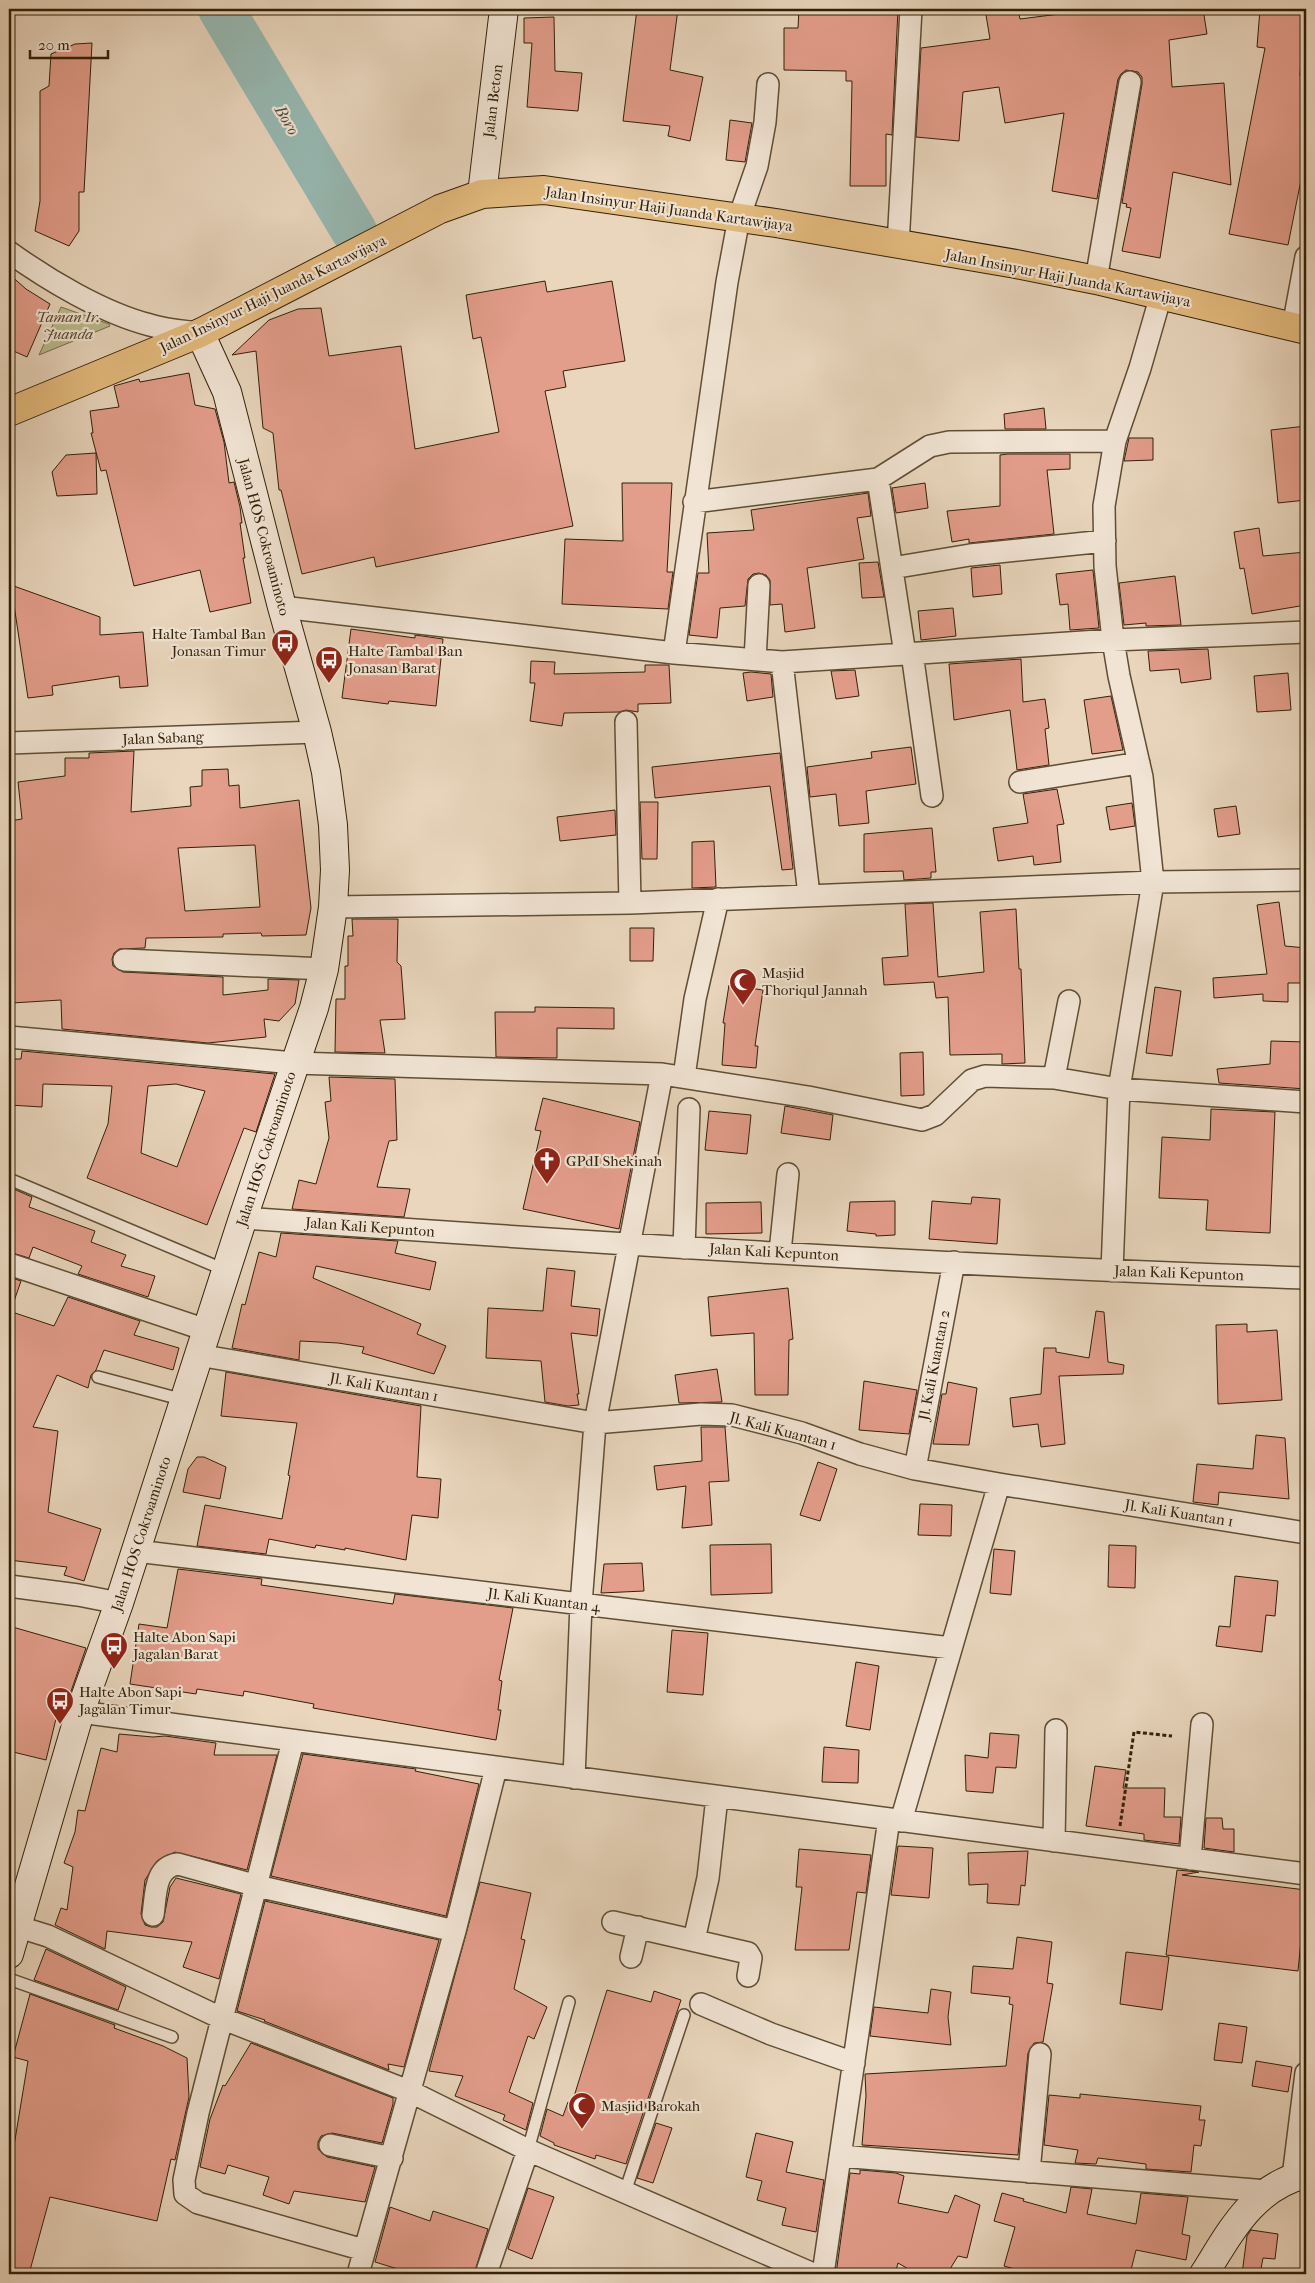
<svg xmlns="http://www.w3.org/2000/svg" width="1315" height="2283" viewBox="0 0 1315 2283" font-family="'IM FELL French Canon',serif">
<rect width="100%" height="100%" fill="#e9d6bd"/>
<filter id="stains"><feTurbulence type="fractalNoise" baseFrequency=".004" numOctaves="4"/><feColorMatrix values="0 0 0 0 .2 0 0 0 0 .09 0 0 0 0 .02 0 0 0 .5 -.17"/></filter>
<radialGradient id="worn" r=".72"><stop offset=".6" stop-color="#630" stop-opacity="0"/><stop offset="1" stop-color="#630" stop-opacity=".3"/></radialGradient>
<!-- green -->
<path fill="#bbbc8e" stroke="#766e4a" d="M61 307 109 324 110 326 39 355Z"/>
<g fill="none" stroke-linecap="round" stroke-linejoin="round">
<!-- river -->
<path stroke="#97b9b2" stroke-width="46" d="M221 9 354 231"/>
</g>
<!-- building -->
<path fill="#e39d8b" stroke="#312007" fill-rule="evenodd" d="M637 9H678L670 70 703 77 690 141 668 136 670 126 623 121Z
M799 9H898L892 135 886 134V186H850L852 81H846V71L784 70V28H798Z
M985 9H1018L1020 19 1099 9H1203L1207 34 1169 40 1172 87 1224 83 1231 185 1173 172 1160 258 1122 251 1131 208 1126 207 1127 204 1122 203 1142 84V77L1138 72 1126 70 1121 74 1118 79 1097 199 1052 191 1064 113 1005 123 999 87 963 92 959 141 916 137 921 48 990 39Z
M1260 9H1304L1300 76 1306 77V155L1288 245 1229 234 1265 48 1257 47Z
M554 17 555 71 582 73 578 111 527 107 532 43H524V18Z
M92 43 84 192H79V231L69 246 35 231 40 201V91L49 86 51 54 75 44Z
M730 120 752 123 745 162 726 160Z
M9 274 26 289 50 304 27 357 9 349Z
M545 281 547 292 612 281 625 361 563 371 566 387 545 391 573 526 376 567 374 557 302 574 281 490H279L273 433 263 428 256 351 232 355 269 320 298 309 321 308 329 356 401 346 415 449 499 432 481 337 473 339 466 295Z
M189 373 195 405 215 409 224 442 229 483 234 482 240 507 242 523H240L245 558H243L251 603 210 612 200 570 134 586 106 470 101 471 91 433H93L90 411 119 407 114 386 139 379 140 382Z
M1044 408 1046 429H1005L1004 414Z
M1306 426V500L1278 503 1271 430Z
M1129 438H1153V460L1124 461Z
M96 453 97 494 57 496 52 472 66 455Z
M1008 454H1070V469L1047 470 1054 534 969 543V539L952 542 947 511 1000 506V455Z
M622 483H672L667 572H673L668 609 562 604 565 539 623 541Z
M925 483 928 508 896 513 892 488Z
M868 493 871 516 857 518 864 559 807 568 815 628 785 632 782 604 770 605V580L766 575 759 573 753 574 748 579 745 606 720 608 717 638 689 635 698 573H709L707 533 754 530 751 510Z
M1259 528 1263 556 1306 552V605L1252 614 1244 568 1240 569 1234 532Z
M878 562 884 597 862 598 859 563Z
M1000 565 1002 594 973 597 971 568Z
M1093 570 1099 628 1070 630 1068 604 1060 605 1056 574Z
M1175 576 1181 625 1146 626V623L1124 625 1119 583Z
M11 585 100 617V635L143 632 148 686 120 688 119 676 52 686 53 695 28 698Z
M953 608 956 636 921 640 918 611Z
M351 629 415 638V635L443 639 436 706 389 701 388 704 342 698Z
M1208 649 1211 679 1181 683 1179 669 1150 671 1148 651Z
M1021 659 1023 702 1045 699 1049 728 1045 729 1049 765 1017 770 1010 710 954 720 949 664Z
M531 661 555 662 554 674 645 672V665H669L671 703 638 704V712L626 710 619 712 564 713 562 726 530 721 535 683H530Z
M855 670 859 696 836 699 831 671Z
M751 672 771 674 773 697 747 701 743 673Z
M1288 673 1291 710 1257 712 1254 676Z
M1111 696 1123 750 1092 754 1084 700Z
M911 747 916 784 866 791 869 823 839 826 836 794 810 797 807 767 872 758 871 752Z
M134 751 131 812 191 806 190 787 202 786V770L228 769 229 786 239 785 240 808 299 800 311 908 306 935 262 936 261 933 223 934V937L146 938 145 948 119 949 114 953 112 959 113 966 123 972 223 977V995L268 990V979L299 980 295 1004 279 1021 264 1019 266 1037 208 1043 62 1029 61 1000 12 1003 10 965H13L11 909 9 910V821L22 819 18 782 65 776V758H89V753ZM255 845 260 907 185 911 178 848Z
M780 753 793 869 782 870 770 786 655 798 652 767Z
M1057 789 1064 824 1057 825 1061 862 1034 865 1033 856 998 861 993 828 1028 823 1023 794Z
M640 802H658L657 859H642Z
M1132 803 1135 826 1110 830 1106 807Z
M1236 806 1240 834 1218 837 1214 809Z
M615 810 616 835 560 841 557 817Z
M932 828 936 872H931V878L904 880 903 871 864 872V834Z
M714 841 716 887 692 888V842Z
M1279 902 1285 946 1306 948V983H1288V1002L1263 1001V994L1214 998 1213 978 1267 974 1257 905Z
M933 903 938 977 984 972 980 912 1016 909 1019 969H1021L1025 1063 1002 1064V1054L950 1055 948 997 936 998 934 982 884 985 882 958 908 956 905 904Z
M352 919H398L397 962 401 966 405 1019 380 1020 385 1053 335 1052 336 999H345V966H348V936H353Z
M630 928H654L653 961H630Z
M729 985 763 990 755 1046H758L756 1068 722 1065 725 1023H723Z
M1155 987 1181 991 1172 1056 1146 1053Z
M535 1007 614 1008V1029L557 1028V1058L496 1057 495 1012H535Z
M1271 1041 1306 1042V1089L1219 1083 1217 1069 1270 1064Z
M22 1051 275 1074 256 1132 244 1128 207 1225 87 1178 108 1124 112 1086 43 1084 42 1107 9 1105V1059H21ZM176 1084 205 1091 177 1167 141 1153 148 1086Z
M923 1052 924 1095 901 1096 900 1053Z
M329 1077 395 1079 397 1140 389 1141 377 1187 410 1189 404 1217 292 1209 299 1180 316 1184 329 1138 325 1102 331 1101Z
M543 1098 640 1122 619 1229 523 1209 541 1131 535 1130Z
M785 1106 833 1115 830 1140 781 1133Z
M1211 1109 1275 1112 1270 1233 1206 1230 1208 1200 1159 1198 1162 1137 1210 1140Z
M709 1111 751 1115 747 1154 705 1150Z
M9 1187 32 1197 29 1207 95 1231 91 1242 126 1255 121 1266 155 1276 148 1297 78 1274 82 1266 33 1247 29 1258 9 1252Z
M972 1197 1000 1199 997 1244 929 1239 932 1201 971 1204Z
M895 1201V1235L876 1236V1234L847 1231 850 1202Z
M761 1202 762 1233 706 1234V1203Z
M281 1233 398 1241 395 1253 436 1262 430 1290 316 1266 313 1278 421 1324 417 1334 446 1346 434 1374 362 1353 364 1347 338 1343 300 1341 299 1360 232 1348 242 1304 245 1305 259 1252 276 1257Z
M547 1268 575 1271 571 1306 600 1309 597 1336 571 1333 579 1394H577L579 1405 568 1406 545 1402 541 1361 486 1358 488 1308 543 1311Z
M9 1277 21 1281 12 1307H9Z
M788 1288 793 1339 789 1340 788 1395H755L754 1333 711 1336 708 1297Z
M68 1297 140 1321 134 1335 179 1348 173 1370 104 1350 96 1370 91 1375 88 1388 57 1375 33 1427 58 1431 48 1512 101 1529 84 1581 64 1575 67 1567 9 1560V1311L54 1326Z
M1096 1311 1104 1312 1108 1362 1124 1365 1123 1374 1059 1376 1065 1444 1041 1447 1038 1424 1013 1427 1010 1398 1041 1394 1044 1348H1056V1352L1089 1358Z
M1247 1324V1332L1277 1330 1282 1400 1218 1404 1216 1325Z
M717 1369 722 1402 679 1403 675 1375Z
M226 1372 421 1406 417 1477 441 1479 438 1518 412 1515 406 1560 345 1548V1550L316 1545 315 1548 269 1539 266 1554 197 1546 205 1505 282 1519 290 1476 288 1475 297 1423 221 1416Z
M864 1381 917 1390 909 1434 859 1430Z
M948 1382 977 1388 969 1445 933 1444 942 1394H946Z
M701 1427H725L729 1481 709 1482 712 1525 682 1528 686 1486 657 1490 654 1466 702 1461Z
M1256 1435 1285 1438 1289 1499 1219 1492 1218 1505 1193 1502 1197 1464 1253 1469Z
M197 1457H204L226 1467 220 1499 183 1492 188 1469Z
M818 1462 837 1469 820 1521 800 1515Z
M920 1504 952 1505 951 1536 918 1535Z
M771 1544 772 1593 711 1595 710 1545Z
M1109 1545 1136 1546 1135 1588 1108 1587Z
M994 1549 1015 1551 1011 1595 990 1593Z
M642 1563 644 1591 601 1593 604 1564Z
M178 1569 262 1579 261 1585 393 1604 395 1594 513 1608 499 1680 502 1681 498 1710H501L496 1740 313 1708 314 1704 244 1691 243 1696 197 1689 196 1694 130 1684 139 1624 167 1628Z
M1235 1576 1278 1581 1275 1616 1266 1615 1262 1652 1216 1646 1219 1626 1230 1627Z
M9 1626 86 1648 68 1700 61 1698 46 1760 9 1751Z
M672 1630 708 1633 703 1695 667 1692Z
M856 1662 879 1666 870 1730 846 1726Z
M990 1733 1019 1735 1016 1768 996 1767 993 1793 966 1791 965 1755 988 1758Z
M119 1734 153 1737 165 1736 216 1743 214 1755H277L247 1870 175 1852 157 1861 145 1880 141 1914 145 1925 151 1927H157L163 1922 170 1887 176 1878 241 1894 219 1979 183 1967 192 1942 107 1931 105 1949 55 1925 61 1908 67 1910 73 1867 64 1863 75 1832 78 1810 85 1811 101 1748 117 1752Z
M824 1747 859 1750 858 1783 822 1782Z
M303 1754 416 1769 415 1771 479 1784 446 1916 271 1876Z
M1095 1766 1126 1770 1123 1788H1165L1164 1817H1181L1179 1844 1144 1840V1834L1086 1826Z
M1206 1818H1222L1223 1829H1234V1852L1204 1848Z
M898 1846 933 1848 929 1898 891 1895Z
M799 1849 871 1855 866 1893 857 1892 849 1950H795L802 1887H796Z
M1028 1851 1025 1886 1021 1885 1019 1905 987 1903 988 1884 969 1885 968 1853Z
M1177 1870 1199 1872 1182 1875 1306 1890 1298 1971 1166 1955Z
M480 1882 531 1893 521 1939 525 1940 514 1989 547 2007 534 2039 528 2036 509 2092 533 2103 526 2130 503 2120 505 2115 455 2096 463 2076 429 2071Z
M265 1901 439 1940 404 2067 388 2064 389 2070 264 2021 265 2020 237 2011Z
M1017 1937 1052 1942 1047 1983 1053 1984 1043 2042 1034 2043 1028 2053 1018 2155 862 2145 866 2096 865 2074 1006 2066 1013 2005 1009 2004 1010 1997 971 1993 973 1966 1013 1969Z
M46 1949 126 1987 118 2010 34 1980Z
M1126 1952 1169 1957 1162 2010 1120 2004Z
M931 1989 951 1992 948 2017 951 2045 870 2036 874 2007 928 2013Z
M607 1990 651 2002 654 1991 681 2000 626 2164 596 2155 595 2159 554 2145V2143L540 2136 547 2109 563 2116 568 2102 572 2103Z
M30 1994 115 2025 114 2028 163 2046 187 2058 189 2097 175 2160 171 2159 157 2221 50 2197 29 2274H9V2176L28 2061 13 2057Z
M1219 2023 1247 2027 1242 2063 1214 2060Z
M251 2043 393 2098V2104L382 2143 332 2133 321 2136 318 2142V2149L327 2157 375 2167 365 2202 294 2191 289 2204 263 2195 269 2177 228 2165 225 2174 200 2167 210 2119 223 2085 225 2086Z
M1256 2061 1292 2067 1288 2092 1252 2086Z
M1080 2094 1201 2106 1199 2120H1205L1201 2146 1194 2145 1191 2172 1146 2169V2164L1098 2158 1096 2164 1075 2163 1078 2150 1044 2145 1049 2095 1080 2098Z
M656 2123 672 2128 653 2183 637 2178Z
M756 2133 793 2142 786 2172 824 2180 816 2232 782 2225 786 2208 757 2200 762 2181 746 2177Z
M860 2170 896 2173 904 2176 898 2203 948 2213 955 2195 980 2205 967 2258 958 2256 947 2274H917L898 2263 895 2274H836L850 2173 860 2174Z
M1071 2187 1092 2189 1087 2214 1136 2224 1141 2193 1188 2197 1182 2234 1190 2236 1186 2260 1136 2250 1130 2274H1033L1004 2266 1015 2227 994 2221 1002 2193 1024 2199 1023 2201 1066 2213Z
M528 2188 554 2197 532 2259 508 2249Z
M390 2207 430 2221 433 2211 488 2229 474 2274H414L375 2262Z
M1251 2230 1278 2234 1275 2259 1263 2258 1260 2274H1242L1247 2236Z"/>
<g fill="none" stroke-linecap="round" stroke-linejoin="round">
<defs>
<path id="lane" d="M9 1179 225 1270
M98 1377 184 1400
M9 1979 172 2037
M528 2150 569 2002
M625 2192 684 2015"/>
<path id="street" d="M898 245 911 9
M9 252C48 280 103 313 150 325 166 330 183 331 199 333
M1096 280 1130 82
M1161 295 1140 368 1115 441 1104 506 1105 566 1113 640 1119 676 1142 777 1153 882 1119 1089 1306 1102
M1293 327 1306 257
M694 502 878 479 930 446 949 442 1115 441
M892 568 970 555 1105 541
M282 607 674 653 727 282 739 218 757 166 765 122 768 84
M674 653 782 662 905 654 878 479
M912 653 932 796
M905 654 1113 640 1306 632
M755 660 759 585
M782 662 809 895
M626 722 630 903
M9 743 317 732
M1020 782 1139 763
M333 907 630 903 1153 882 1306 880
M124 960 324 969
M1069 1001 1054 1078 1119 1089 1112 1271
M9 1037 294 1063 662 1074 808 1097 922 1120 935 1115 972 1080 985 1076 1054 1078
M684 1077 695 999 718 899
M243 1218C597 1243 951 1266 1306 1278
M684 1248 689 1109
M780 1252 788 1174
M9 1264 206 1330
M198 1355 595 1423 701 1414 732 1415 802 1433 860 1454 915 1469 999 1484 1306 1533
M915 1469 954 1262
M136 1551 951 1648
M9 1586 78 1595 119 1603
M80 1712 1306 1874
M293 1741 198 2113 184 2180 185 2194 198 2203 364 2250
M574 1778 581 1604 595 1423 662 1074
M901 1821 999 1484
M1054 1841 1056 1730
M1190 1859 1202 1724
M153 1915C156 1895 154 1867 178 1864L257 1886 455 1931
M613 1922 748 1953 751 1958 748 1976
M16 1926 48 1936 221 2018 411 2092 528 2150 813 2274
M694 1940 708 1878 717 1797
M631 1957 638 1927
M701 2004 771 2034 854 2063
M330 2145 392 2158
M840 2156 1267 2191
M1029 2172 1040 2054
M1293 2177 1306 2073
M358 2274 455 1931 496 1768
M486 2274 528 2150
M823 2274 889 1819"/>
<path id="secondary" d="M482 194 504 9
M9 1954 80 1712 119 1603 243 1218 314 1008 324 969 333 907 335 870 333 825 326 772 317 732 282 607 227 392 200 333
M1204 2274C1231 2231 1253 2187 1306 2174"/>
<path id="primary" d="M9 412 200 333 440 209 482 194 544 190 691 211 776 223 1016 264 1096 280 1306 330"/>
</defs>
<!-- lane casing -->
<use href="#lane" stroke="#5f4e34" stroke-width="14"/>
<!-- street casing -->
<use href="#street" stroke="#5f4e34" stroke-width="24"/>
<!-- secondary casing -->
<use href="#secondary" stroke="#312007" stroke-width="30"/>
<!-- primary casing -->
<use href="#primary" stroke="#312007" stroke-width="30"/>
<!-- path -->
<path stroke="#312007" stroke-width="3" stroke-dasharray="4 2.5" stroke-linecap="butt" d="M1120 1826 1134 1732 1172 1736"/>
<!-- lane -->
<use href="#lane" stroke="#f1e4d4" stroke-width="11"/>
<!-- street -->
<use href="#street" stroke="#f1e4d4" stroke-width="21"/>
<!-- secondary -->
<use href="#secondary" stroke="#f1e4d4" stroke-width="28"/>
<!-- primary -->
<use href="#primary" stroke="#e4bb7e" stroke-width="28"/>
</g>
<!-- icons -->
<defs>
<symbol id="bus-pin" viewBox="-11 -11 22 30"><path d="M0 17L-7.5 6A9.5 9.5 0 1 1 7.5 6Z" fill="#8f2418" stroke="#f1e4d4"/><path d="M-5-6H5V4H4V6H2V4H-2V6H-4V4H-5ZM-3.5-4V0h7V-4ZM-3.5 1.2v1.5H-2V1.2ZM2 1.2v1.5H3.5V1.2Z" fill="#fff"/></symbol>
<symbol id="mosque-pin" viewBox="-11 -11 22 30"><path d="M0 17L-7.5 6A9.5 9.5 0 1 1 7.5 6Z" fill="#8f2418" stroke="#f1e4d4"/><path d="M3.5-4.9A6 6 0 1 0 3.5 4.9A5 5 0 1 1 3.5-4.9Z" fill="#fff"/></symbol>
<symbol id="church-pin" viewBox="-11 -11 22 30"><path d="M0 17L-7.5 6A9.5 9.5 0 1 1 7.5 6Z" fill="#8f2418" stroke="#f1e4d4"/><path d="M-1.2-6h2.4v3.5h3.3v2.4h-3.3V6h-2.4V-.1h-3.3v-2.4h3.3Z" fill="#fff"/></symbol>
</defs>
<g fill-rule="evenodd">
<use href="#bus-pin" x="269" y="627" width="32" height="43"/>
<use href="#bus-pin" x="313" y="644" width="32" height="43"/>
<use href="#mosque-pin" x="727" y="966" width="32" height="43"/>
<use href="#church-pin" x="531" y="1145" width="32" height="43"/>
<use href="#bus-pin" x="98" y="1630" width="32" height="43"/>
<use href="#bus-pin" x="44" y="1685" width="32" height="43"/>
<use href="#mosque-pin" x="566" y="2090" width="32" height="43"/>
</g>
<g text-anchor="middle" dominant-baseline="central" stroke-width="4.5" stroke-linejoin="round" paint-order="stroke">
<!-- street labels -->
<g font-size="15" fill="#312007" stroke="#f1e4d4">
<text transform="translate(493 101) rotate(-83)">Jalan Beton</text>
<text transform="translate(669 209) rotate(8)">Jalan Insinyur Haji Juanda Kartawijaya</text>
<text transform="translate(1068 278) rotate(11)">Jalan Insinyur Haji Juanda Kartawijaya</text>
<text transform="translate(273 294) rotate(-26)">Jalan Insinyur Haji Juanda Kartawijaya</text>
<text transform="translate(264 537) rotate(75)">Jalan HOS Cokroaminoto</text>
<text transform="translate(163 738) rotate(-2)">Jalan Sabang</text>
<text transform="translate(266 1149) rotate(-72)">Jalan HOS Cokroaminoto</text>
<text transform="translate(370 1227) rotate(4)">Jalan Kali Kepunton</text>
<text transform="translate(774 1252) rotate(3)">Jalan Kali Kepunton</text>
<text transform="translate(1179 1273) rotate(2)">Jalan Kali Kepunton</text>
<text transform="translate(934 1365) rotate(-79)">Jl. Kali Kuantan 2</text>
<text transform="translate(384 1387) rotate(10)">Jl. Kali Kuantan 1</text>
<text transform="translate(783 1431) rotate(15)">Jl. Kali Kuantan 1</text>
<text transform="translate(1179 1513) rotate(9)">Jl. Kali Kuantan 1</text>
<text transform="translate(141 1534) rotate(-72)">Jalan HOS Cokroaminoto</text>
<text transform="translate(544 1600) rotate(7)">Jl. Kali Kuantan 4</text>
</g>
<!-- park labels -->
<g font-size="15" font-style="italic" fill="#544729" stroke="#f1e4d4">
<text x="68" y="317">Taman Ir.<tspan x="68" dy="17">Juanda</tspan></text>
</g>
<!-- poi labels -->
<g font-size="15" fill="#312007" stroke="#f1e4d4" text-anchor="start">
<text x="266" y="634" text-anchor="end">Halte Tambal Ban<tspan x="266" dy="17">Jonasan Timur</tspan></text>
<text x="348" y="651">Halte Tambal Ban<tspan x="348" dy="17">Jonasan Barat</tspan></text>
<text x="762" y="973">Masjid<tspan x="762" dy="17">Thoriqul Jannah</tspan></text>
<text x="566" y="1161">GPdI Shekinah</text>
<text x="133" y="1637">Halte Abon Sapi<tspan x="133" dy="17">Jagalan Barat</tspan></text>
<text x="79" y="1692">Halte Abon Sapi<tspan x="79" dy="17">Jagalan Timur</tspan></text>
<text x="601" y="2106">Masjid Barokah</text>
</g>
<!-- water labels -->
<g font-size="16" font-style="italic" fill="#504e3a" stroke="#f1e4d4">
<text transform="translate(287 120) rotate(59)">Boro</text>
</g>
</g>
<!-- margin -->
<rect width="1315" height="2283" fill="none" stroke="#e9d6bd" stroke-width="30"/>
<rect x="10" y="10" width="1295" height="2263" fill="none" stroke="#312007" stroke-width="2.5"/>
<rect x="15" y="15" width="1285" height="2253" fill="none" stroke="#312007"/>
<!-- scale -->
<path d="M30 50v8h78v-8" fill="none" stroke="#312007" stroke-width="2.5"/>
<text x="38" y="50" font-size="15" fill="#312007" stroke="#f1e4d4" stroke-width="4" paint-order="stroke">20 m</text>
<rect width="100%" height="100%" filter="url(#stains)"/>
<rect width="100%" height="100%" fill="url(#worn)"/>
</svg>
